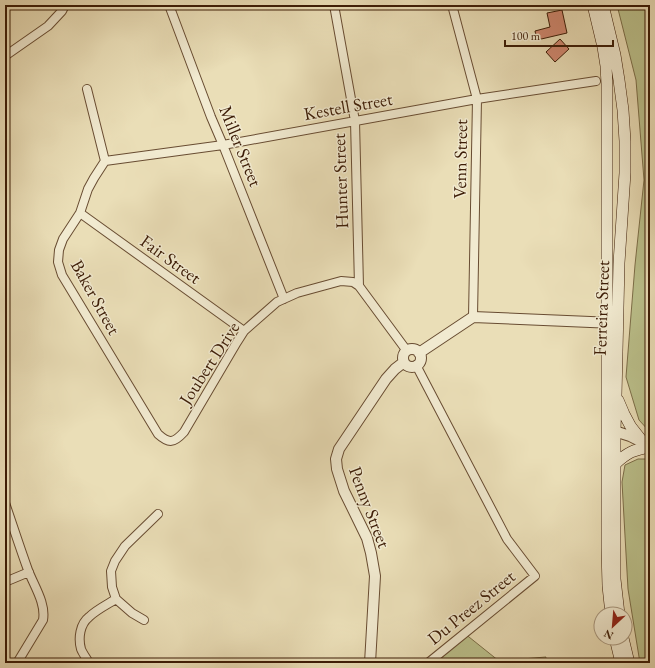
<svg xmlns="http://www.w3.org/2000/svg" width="655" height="668" viewBox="0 0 655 668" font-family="'EB Garamond',serif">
<rect width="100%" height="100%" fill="#eadeb7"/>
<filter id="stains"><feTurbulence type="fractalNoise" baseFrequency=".005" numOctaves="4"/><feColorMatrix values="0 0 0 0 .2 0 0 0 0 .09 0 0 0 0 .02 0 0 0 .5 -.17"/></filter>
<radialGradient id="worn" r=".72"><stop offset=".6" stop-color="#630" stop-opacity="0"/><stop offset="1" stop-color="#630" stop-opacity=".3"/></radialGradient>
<!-- green -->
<path fill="#bbc08b" stroke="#7c6e48" d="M617 5H650V432L639 420 626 377 635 265 644 180 636 80Z
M638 459H650V663H640L628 589 622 482 625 465Z
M464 633 499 661 546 657 545 663H428Z"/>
<!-- building -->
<path fill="#d08870" stroke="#3c1c06" d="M562 10 567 33 537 40 535 31 550 27 547 13Z
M560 39 569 49 555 62 546 52Z"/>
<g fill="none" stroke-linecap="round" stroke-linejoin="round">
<defs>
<path id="minor" d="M169 5 211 117 223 145 284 299
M334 5 355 121 359 286
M452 5 477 99 473 317
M5 56 48 26 62 11 65 5
M87 89 105 161 94 178 88 189 80 213 63 239 59 250 58 262 62 275 158 434C169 444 174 443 184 432L237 342 244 331 277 302 297 293 341 281 353 282 359 286 407 351
M105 161 223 145 477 99 596 81
M80 213 244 331
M416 365 507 539 535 576 428 663
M5 503C13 526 20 548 28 570 34 586 46 603 43 620L17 663
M5 582 29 572
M144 620 132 613 116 599 112 587 111 571 115 561 125 546 158 514
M89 663C87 659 83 654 81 649 78 638 80 624 89 617 96 610 108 604 116 599"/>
<path id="tertiary" d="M403 358a9 9 0 1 1 18 0a9 9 0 1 1-18 0Z
M419 353 473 317 614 323
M608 429 630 436 644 443
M370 663 375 576 371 553 367 538 344 491 337 469 336 459 339 449 386 379 395 369 404 362"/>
<path id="secondary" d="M593 5 603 47 606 66 607 84V548L608 586 611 614
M603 5 615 55 619 80 623 110 625 141V173L619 263 616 396 615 431V579L619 614
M618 400 624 414 631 427 642 441
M615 464C628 452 633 450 650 447
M615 638 621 663
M623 638 629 663"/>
</defs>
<!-- minor casing -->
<use href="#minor" stroke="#684c32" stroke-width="10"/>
<!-- tertiary casing -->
<use href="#tertiary" stroke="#684c32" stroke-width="12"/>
<!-- secondary casing -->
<use href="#secondary" stroke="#3c1c06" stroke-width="12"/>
<!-- minor -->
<use href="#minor" stroke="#f1ead0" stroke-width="8"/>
<!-- tertiary -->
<use href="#tertiary" stroke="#f1ead0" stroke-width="10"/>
<!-- secondary -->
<use href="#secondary" stroke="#f1ead0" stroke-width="11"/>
</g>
<g text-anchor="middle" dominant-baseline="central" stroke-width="3" stroke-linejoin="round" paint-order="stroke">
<!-- street labels -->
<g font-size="18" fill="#3c1c06" stroke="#f1ead0">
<text transform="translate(348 106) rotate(-10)">Kestell Street</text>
<text transform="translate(241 146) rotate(68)">Miller Street</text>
<text transform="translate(460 159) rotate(-89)">Venn Street</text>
<text transform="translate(340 181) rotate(-92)">Hunter Street</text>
<text transform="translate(171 259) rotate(36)">Fair Street</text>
<text transform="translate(96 297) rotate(61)">Baker Street</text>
<text transform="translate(601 308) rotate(-88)">Ferreira Street</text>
<text transform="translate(209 363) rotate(-57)">Joubert Drive</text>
<text transform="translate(370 507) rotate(69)">Penny Street</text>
<text transform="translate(471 607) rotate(-39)">Du Preez Street</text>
</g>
</g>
<!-- margin -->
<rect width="655" height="668" fill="none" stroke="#eadeb7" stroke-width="20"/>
<rect x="6" y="6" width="643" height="656" fill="none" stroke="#3c1c06" stroke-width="2"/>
<rect x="10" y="10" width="635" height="648" fill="none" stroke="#3c1c06"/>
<!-- north arrow -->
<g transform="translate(613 626) rotate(206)"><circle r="19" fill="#f1ead0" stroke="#a9987f"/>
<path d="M0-3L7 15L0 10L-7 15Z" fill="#8f2418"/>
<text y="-6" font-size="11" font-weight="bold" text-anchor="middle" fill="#3c1c06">N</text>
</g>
<!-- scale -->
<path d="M505 40v6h108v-6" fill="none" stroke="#3c1c06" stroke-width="2"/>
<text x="511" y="40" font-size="12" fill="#3c1c06" stroke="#f1ead0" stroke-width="3" paint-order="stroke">100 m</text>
<rect width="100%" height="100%" filter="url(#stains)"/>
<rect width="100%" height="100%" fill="url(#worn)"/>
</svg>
